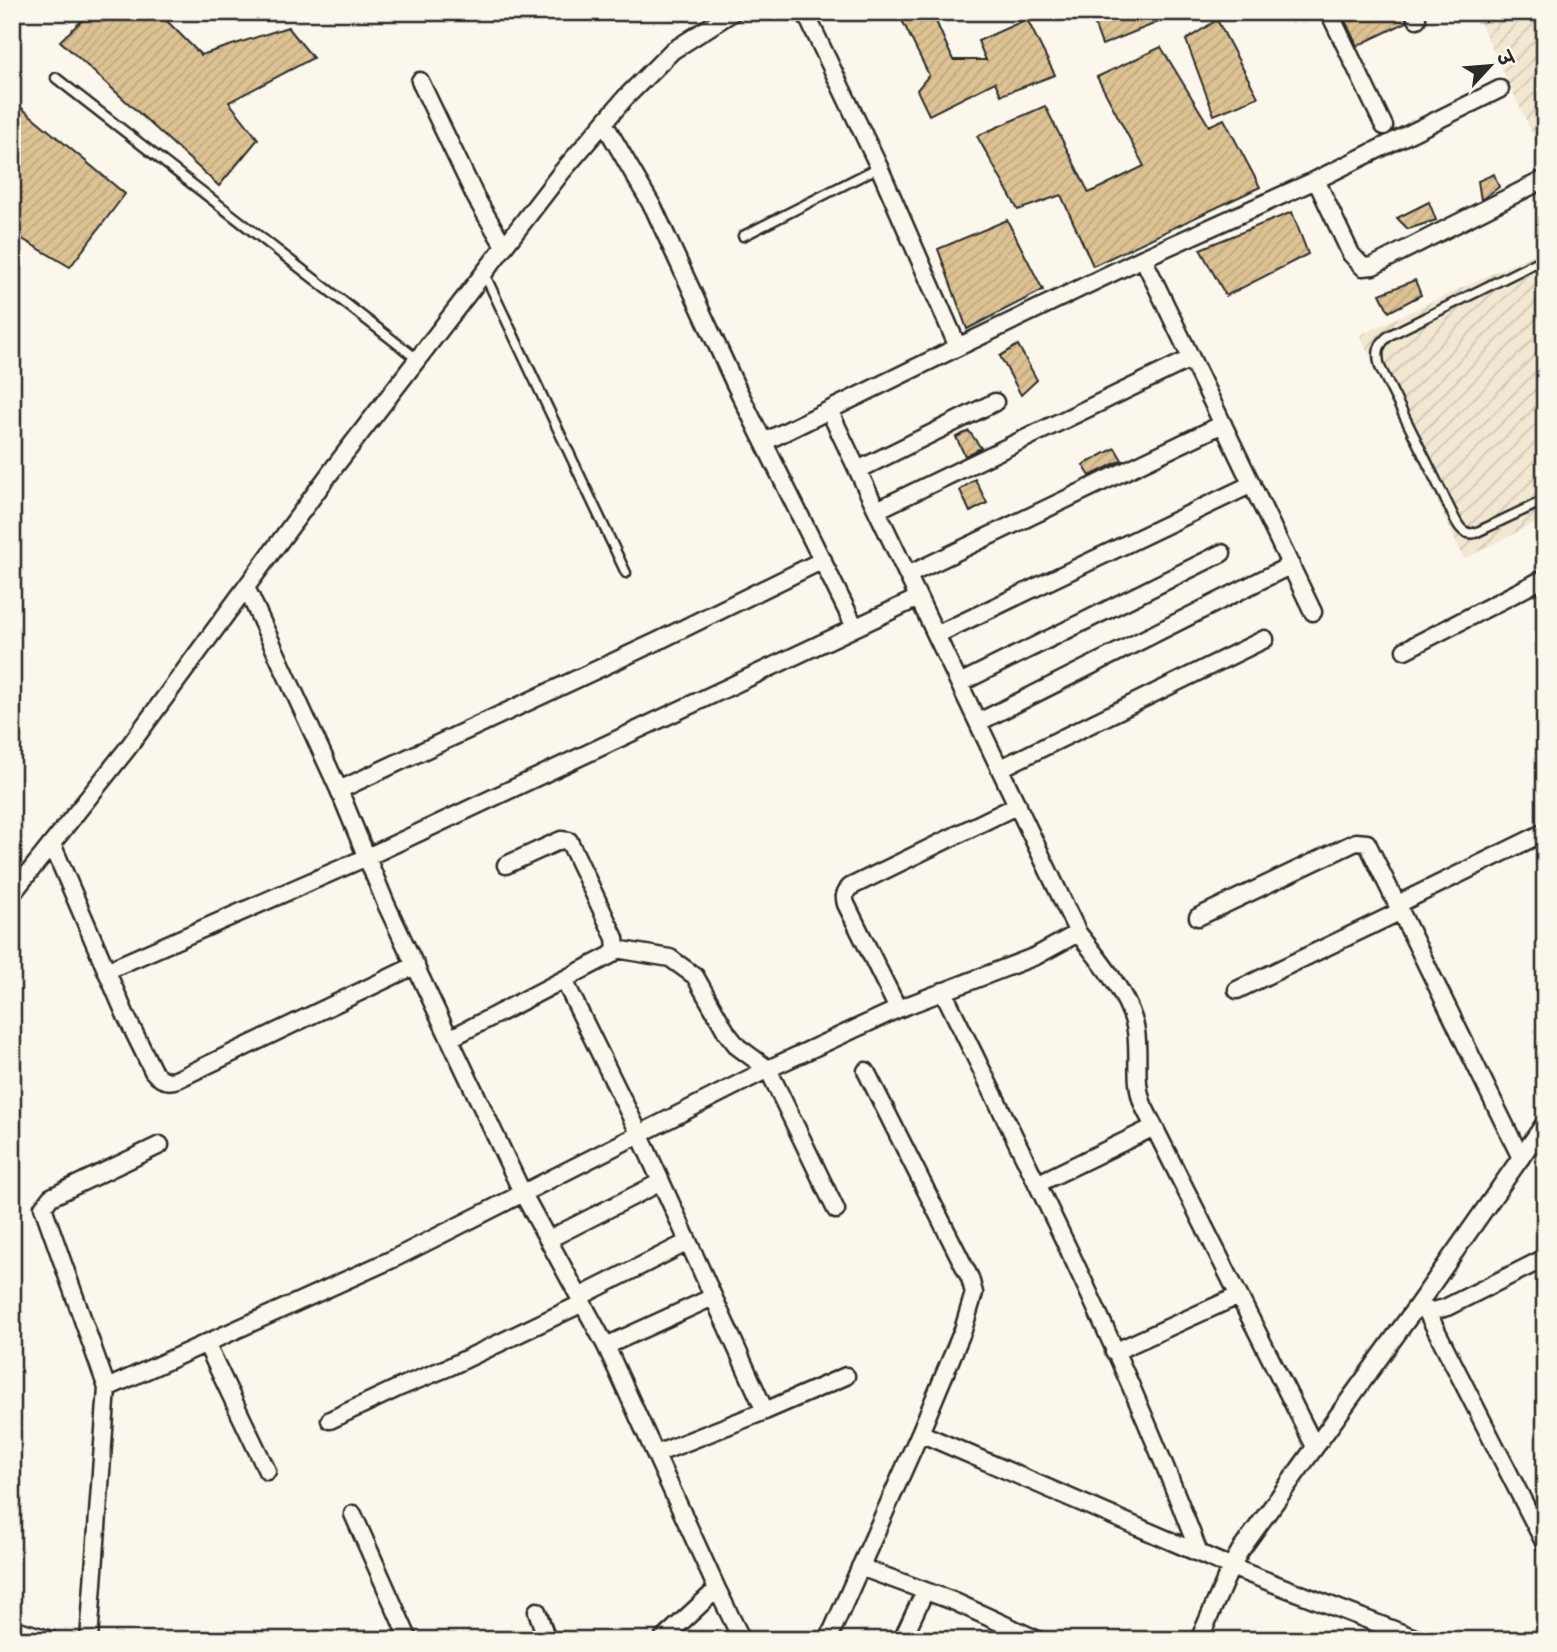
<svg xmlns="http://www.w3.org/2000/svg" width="1557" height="1652" viewBox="0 0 1557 1652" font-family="'Shantell Sans','Playpen Sans Deva',sans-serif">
<defs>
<pattern id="industrial-furrows" width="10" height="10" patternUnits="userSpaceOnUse" patternTransform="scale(1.75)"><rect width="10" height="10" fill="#f2e7d1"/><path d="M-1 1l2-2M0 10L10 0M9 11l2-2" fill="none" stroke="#d0c6b4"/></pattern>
<pattern id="building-hatch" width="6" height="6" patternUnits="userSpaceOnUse" patternTransform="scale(1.75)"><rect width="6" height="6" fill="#ddc393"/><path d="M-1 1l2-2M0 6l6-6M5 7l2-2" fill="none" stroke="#bea87f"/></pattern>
</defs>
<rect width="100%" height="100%" fill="#fbf7ec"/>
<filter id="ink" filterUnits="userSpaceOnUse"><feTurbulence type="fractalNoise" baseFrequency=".0143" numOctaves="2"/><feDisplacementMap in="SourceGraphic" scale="14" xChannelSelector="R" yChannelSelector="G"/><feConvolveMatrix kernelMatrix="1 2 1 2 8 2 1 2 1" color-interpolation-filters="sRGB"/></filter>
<g filter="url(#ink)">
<!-- industrial -->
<path fill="url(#industrial-furrows)" d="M1475 12H1545V160Z
M1545 249V518L1464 559 1360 335Z"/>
<!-- building -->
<path fill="url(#building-hatch)" stroke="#2b2b2b" stroke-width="2" d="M91 12H158L201 55 288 27 313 58 229 102 258 139 219 186 60 41Z
M898 12H932L953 60H986L978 41 1027 19 1055 75 1001 95 995 82 929 115 917 90 929 75Z
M1090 12H1181V13L1102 45Z
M1341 12H1404L1407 22 1357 46Z
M1217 20 1258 97 1214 115 1186 40Z
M1161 47 1209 126 1224 119 1260 187 1093 266 1061 195 1018 210 977 136 1045 106 1089 193 1144 166 1097 77Z
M12 100 125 194 70 267 12 233Z
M1494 174 1499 187 1481 200 1478 181Z
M1429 202 1436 220 1408 229 1397 218Z
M1292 212 1308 254 1226 296 1200 249Z
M1007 220 1043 290 967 329 938 249Z
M1415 280 1421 295 1389 312 1380 294Z
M1018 345 1037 380 1021 395 1000 356Z
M969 431 981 448 965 456 956 437Z
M1115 448 1122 460 1090 476 1083 465Z
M975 479 987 503 970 512 960 490Z"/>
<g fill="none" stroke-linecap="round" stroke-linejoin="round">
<defs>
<path id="service" d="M56 78 417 359
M743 236 879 167
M1545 258 1390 335C1378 344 1376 352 1380 367L1451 511C1456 521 1461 536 1475 533L1545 500
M484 273 626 573"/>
<path id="minor" d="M805 12 879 167 958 347
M1329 12 1384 126
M1414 12 1417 19
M420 81 476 198 504 246
M604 123 654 209 734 382 855 627
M1316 180 1351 254 1363 267 1373 266 1545 179
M1143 258 1313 612
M829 410 1078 933C1099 959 1131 998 1136 1031 1140 1057 1133 1082 1144 1107L1315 1447
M764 442 958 347 1143 258 1316 180 1500 89
M858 470 995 402
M877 510 1190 359
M908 575 1223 424
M246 587 339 790 386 904 522 1192 606 1346 717 1589 742 1640
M936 635 1252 484
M1405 650 1545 578
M960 683 1222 553
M979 722 1291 565
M1001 768 1265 639
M339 790 658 641 823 560
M52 844 126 1016 153 1071C160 1080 167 1083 178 1079L416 965
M12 894 127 749 336 465 561 173 625 98 672 51 733 12
M1398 904 1545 832
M1198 917 1356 842 1367 843 1521 1158
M616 949 670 958 695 976 727 1033 738 1047 768 1069 836 1210
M106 971 367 857 918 598
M564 980 639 1133 765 1411
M1237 990 1401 911
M943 991C1033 1175 1127 1361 1199 1553
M898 1009 846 904C844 897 844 893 850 887L1018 805
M451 1038 611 955 616 949 615 938 569 841 561 840 506 865
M1037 1184 1154 1127
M549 1239 661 1182
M579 1297 688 1242
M1419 1307C1429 1312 1436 1311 1447 1307L1545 1258
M1426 1310 1545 1544
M206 1343 267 1471
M606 1346 713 1297
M1114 1352 1238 1296
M107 1388 395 1258 768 1069 898 1009 1036 956 1078 933
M330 1420 400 1387 449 1367 583 1303
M920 1433 1231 1567 1420 1640
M656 1454 765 1411 846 1376
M353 1514 409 1640
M860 1567 953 1601 1038 1640
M537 1611 547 1640
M12 1628 51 1640
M89 1640 107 1388 43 1207 51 1197 160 1145
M662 1640 717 1589
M828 1640 920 1433 963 1330 974 1293 970 1278 866 1071
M902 1640 925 1591
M1199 1640 1231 1567 1240 1551 1417 1306 1545 1123"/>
</defs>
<!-- service casing -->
<use href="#service" stroke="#2b2b2b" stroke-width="13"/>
<!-- minor casing -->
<use href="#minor" stroke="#2b2b2b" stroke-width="21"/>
<!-- service -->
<use href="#service" stroke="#fbf7ec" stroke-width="8"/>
<!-- minor -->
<use href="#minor" stroke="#fbf7ec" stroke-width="16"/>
</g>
</g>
<!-- margin -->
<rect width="1557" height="1652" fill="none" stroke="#fbf7ec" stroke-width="42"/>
<rect x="21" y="21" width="1515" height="1610" fill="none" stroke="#2b2b2b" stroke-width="2.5" filter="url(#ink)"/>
<!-- north arrow -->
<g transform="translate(1490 66) rotate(64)" stroke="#fbf7ec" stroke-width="5" paint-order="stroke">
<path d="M0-5L12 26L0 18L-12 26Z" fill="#2b2b2b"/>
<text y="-10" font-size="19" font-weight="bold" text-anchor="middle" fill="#2b2b2b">उ</text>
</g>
</svg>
